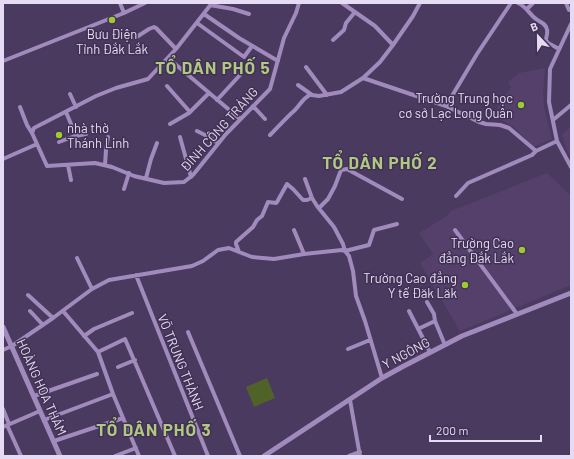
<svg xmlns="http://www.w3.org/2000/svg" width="574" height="459" viewBox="0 0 574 459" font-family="Barlow,sans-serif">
<rect width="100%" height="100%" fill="#4b3a5f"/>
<!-- built -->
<path fill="#55406c" d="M545 68 543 92 544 108 552 139 533 147 513 126 493 116 501 102 511 87 508 82 519 73Z
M571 127V157L567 151 562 134Z
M547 173 571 196V285L460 331 420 263 433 254 419 233 447 216 451 211Z"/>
<!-- green -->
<path fill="#4f6328" d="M267 378 275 398 254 407 246 387Z"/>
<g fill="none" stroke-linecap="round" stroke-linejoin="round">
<!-- minor -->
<path stroke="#a18abc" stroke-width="4" d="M342 3 375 26 393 45
M518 3C527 7 529 14 536 19 540 22 547 24 547 30 548 33 546 37 546 40L548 43 559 49
M566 3 569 10
M210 5 233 9 249 14
M527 9 533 3
M124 13 145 3
M204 14 239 38 278 61
M197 23 244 57 252 46
M571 24 550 69 549 102 557 141 571 167
M135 38 149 29 154 27 156 28 176 49
M333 40 344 30 346 23 355 12
M168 58 240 119
M3 61 124 13 120 3
M306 67 327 95
M363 78 446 106 479 122 486 124 500 125 509 128 536 151
M298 85 312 95 319 96 341 92 363 78 380 62 393 45 413 16 420 3
M167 86 190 112
M70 94 76 107
M217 100 240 75
M253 106 265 119
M446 106 477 54 511 3
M20 107 27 125 32 133
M66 112 76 136
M553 120 571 105
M170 124 189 113 209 93
M197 131 209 137 218 143
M270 135C278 127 286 118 295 110 301 104 302 99 311 94
M180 137 191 177
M59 142 75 136 86 134
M37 144 47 166 95 163 112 167 134 176 164 183 184 182 193 175 226 134 270 89 284 38 296 13 299 3
M3 159 37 144 32 133 34 128 96 96 116 88 148 79 176 49 212 3
M68 165 71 180
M105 165 106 150 108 137
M146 178 151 159 157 143
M305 179 312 198 317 206 334 227 343 244 345 251 369 245 374 230 397 224
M124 189 129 173
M456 196 468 183 532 155 536 151 557 141
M319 208 328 199 335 186 341 170 347 169 402 199
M294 230 304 254
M455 230 517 314
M239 252 236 244V242L253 227 257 220 262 216 268 202 276 203 277 202 287 184 293 189 303 200H307L312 198
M77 258 92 289
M136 275 208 456
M28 295 53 318
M427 302 434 314 435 321
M30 311 43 325
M63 311 98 352 113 394 139 456
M409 311 430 352
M418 329 435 321 445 345
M188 332 240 456
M84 336 94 329 132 313
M348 349 370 340
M3 350 12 346 53 318 92 289 109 280 192 266 203 261 218 250 229 248 252 257 274 259 304 254 342 250 345 251 349 256 353 271 356 296 365 321 382 378
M98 352 125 339 175 456
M118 367 135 360
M34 396 97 374
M350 400 360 456
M3 409 9 424
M44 420 113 394
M7 425 21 456
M3 427 40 411
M54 441 123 418
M115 456 136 448
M349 456 360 452"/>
<!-- tertiary -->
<path stroke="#a18abc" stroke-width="5" d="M3 327 60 456
M264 456 382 378 402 367 462 336 571 293"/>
</g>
<!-- markers -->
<g fill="#9dca30" stroke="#413054" stroke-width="1.5">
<circle cx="112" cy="20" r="4"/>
<circle cx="521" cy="105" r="4"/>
<circle cx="59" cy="135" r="4"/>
<circle cx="522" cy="250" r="4"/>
<circle cx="465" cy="285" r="4"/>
</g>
<g text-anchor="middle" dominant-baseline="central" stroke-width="3" stroke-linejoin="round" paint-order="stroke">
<!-- poi labels -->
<g font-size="13" fill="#e5dbf2" stroke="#413054" text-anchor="end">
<text x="112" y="34" text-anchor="middle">Bưu Điện<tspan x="112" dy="15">Tỉnh Đắk Lắk</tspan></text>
<text x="513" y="98">Trường Trung học<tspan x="513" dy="15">cơ sở Lạc Long Quân</tspan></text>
<text x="67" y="128" text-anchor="start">nhà thờ<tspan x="67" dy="15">Thánh Linh</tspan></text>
<text x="514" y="243">Trường Cao<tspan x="514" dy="15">đẳng Đắk Lắk</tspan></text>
<text x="457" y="278">Trường Cao đẳng<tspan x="457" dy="15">Y tế Đăk Lăk</tspan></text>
</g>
<!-- street labels -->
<g font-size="13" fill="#e5dbf2" stroke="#413054">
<text transform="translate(219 129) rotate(-48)">ĐINH CÔNG TRÁNG</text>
<text transform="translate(406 353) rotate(-28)">Y NGÔNG</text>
<text transform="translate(181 362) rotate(68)">VÕ TRUNG THÀNH</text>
<text transform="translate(42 387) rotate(66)">HOÀNG HOA THÁM</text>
</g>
<!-- district labels -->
<g font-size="17" font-weight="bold" letter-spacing="1" fill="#afc981" stroke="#413054">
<text x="213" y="67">TỔ DÂN PHỐ 5</text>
<text x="380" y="162">TỔ DÂN PHỐ 2</text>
<text x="154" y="429">TỔ DÂN PHỐ 3</text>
</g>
</g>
<!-- border -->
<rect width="574" height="459" fill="none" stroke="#e5dbf2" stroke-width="8"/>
<!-- north arrow -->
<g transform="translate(538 36) rotate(338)" stroke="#413054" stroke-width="3" paint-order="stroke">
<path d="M0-3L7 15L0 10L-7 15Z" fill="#e5dbf2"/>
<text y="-6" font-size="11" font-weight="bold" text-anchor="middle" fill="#e5dbf2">B</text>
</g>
<!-- scale -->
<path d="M430 435v6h111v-6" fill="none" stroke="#e5dbf2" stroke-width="2"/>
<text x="436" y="435" font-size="12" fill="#e5dbf2" stroke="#413054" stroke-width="3" paint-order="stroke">200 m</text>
</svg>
